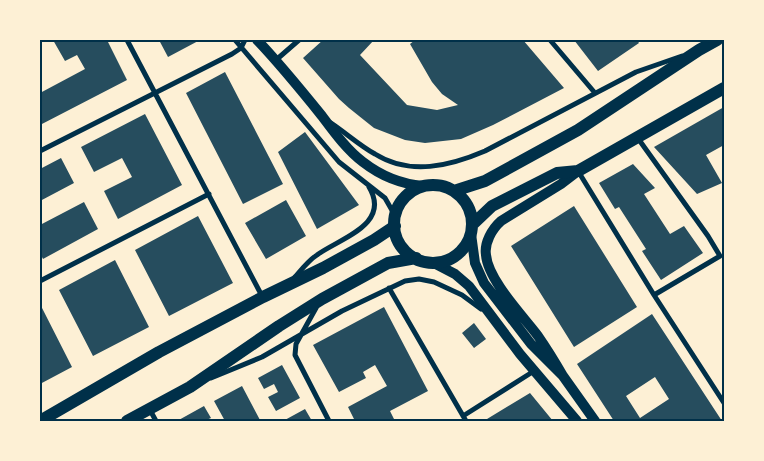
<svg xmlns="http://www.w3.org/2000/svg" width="764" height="461" viewBox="0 0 764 461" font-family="'Exo 2',sans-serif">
<rect width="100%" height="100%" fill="#fdf0d5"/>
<!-- building -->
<path fill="#264d5e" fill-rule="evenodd" d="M53 40H107L127 80 40 125V93L85 69 77 55 65 61Z
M159 40H200L168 57Z
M323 40H374L360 55 407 105 437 110 458 105 442 94 432 82 410 44 415 40H523L564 88 493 125 461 139 425 143 405 140 374 128 349 108 339 99 303 58Z
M574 40H637L639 43 598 71Z
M225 72 283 184 243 204 186 93Z
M724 107V145L706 155 722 183 697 194 654 147Z
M145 114 182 185 118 219 104 191 132 177 122 158 94 172 81 147Z
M305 132 359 205 317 229 278 152Z
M61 158 74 183 40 201V169Z
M633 164 655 188 644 194 670 234 684 226 703 253 661 280 642 251 646 249 619 207 615 209 599 183Z
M286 200 306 236 266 259 245 223Z
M84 202 98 229 43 259 40 253V225Z
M574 206 637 307 574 347 511 246Z
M198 216 233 283 169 316 135 250Z
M115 260 149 327 93 356 59 290Z
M40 304 72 367 40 384Z
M384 307 428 391 390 411 395 421H355L348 407 387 386 375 365 363 372 366 378 339 392 313 345Z
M652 314 722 421H614L577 364ZM655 377 669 399 640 418 626 396Z
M474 323 486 339 474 348 462 333Z
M282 365 300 398 276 411 268 397 278 392 274 384 264 389 258 378Z
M242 386 260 420 225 421 214 401Z
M530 393 553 421H488L487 419Z
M204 406 211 418 204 421H177Z
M305 409 312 421H283Z"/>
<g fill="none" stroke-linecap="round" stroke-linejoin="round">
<!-- minor -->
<path stroke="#003049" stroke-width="5" d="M127 40 262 296
M235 40 339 162 385 198 393 212 395 219
M550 40 595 93
M276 60 299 40
M331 123C346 133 359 145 375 154 410 176 450 166 485 151L636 72 682 56
M637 137 708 236 720 256 654 295
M40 151 232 54 241 48 245 40
M578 171 654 295 724 403
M295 277C302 269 309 260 317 255 338 239 392 225 369 187
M40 281 209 194
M389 288 466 421
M316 308 296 344 295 355 329 421
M211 378 262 357 342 311 405 281 419 279 434 282 462 295 481 309
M150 410 156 421
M463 416 534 371"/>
<!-- secondary -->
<path stroke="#003049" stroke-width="10" d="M257 40C280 64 301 90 322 116 334 132 347 150 363 162 381 176 401 184 423 186
M471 234 475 263 484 283 531 344 563 376 595 421
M432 262 455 274 469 286 520 354 577 421
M563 376C555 362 547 349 538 336 523 316 488 280 486 255 484 243 492 229 501 221L561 184 578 171"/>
<!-- primary -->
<path stroke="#003049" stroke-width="12" d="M394 224a39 39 0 1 1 78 0a39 39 0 1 1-78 0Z
M454 191 485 181 578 130 699 50 717 40
M472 225 492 206 557 173 578 171 724 88
M40 421 159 352 263 297 323 268 374 240 395 226
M127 421 190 387 279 326 322 299 388 263 416 258"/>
</g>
<!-- border -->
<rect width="764" height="461" fill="none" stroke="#fdf0d5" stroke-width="82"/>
<rect x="41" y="41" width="682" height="379" fill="none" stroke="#003049" stroke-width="2"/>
</svg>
